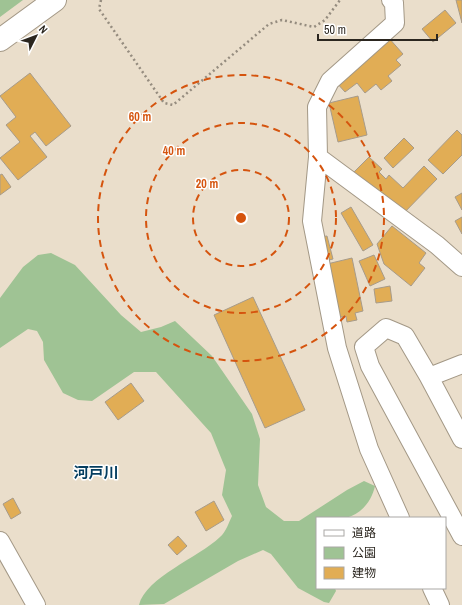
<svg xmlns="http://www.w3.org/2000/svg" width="462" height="605" viewBox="0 0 462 605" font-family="'Archivo Narrow','Noto Sans JP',sans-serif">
<rect width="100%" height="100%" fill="#eadecb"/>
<!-- green -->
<path fill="#9fc394" d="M0 0H23L0 17Z
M51 253 75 265 121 315 141 332 161 327 175 321 212 356 252 414 260 439 258 485 266 507 284 521H299L347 490 364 481 375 486C372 500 362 514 346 518 338 520 326 518 317 518V588H335L336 591 329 603 324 602 298 588 271 554 263 550 238 561 164 604 139 605C146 577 198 558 220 537 226 532 229 522 232 516L222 495 226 470 211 433 156 372H134L92 401 78 400 63 393 44 360 43 342 37 331 28 329 0 348V298L23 267 38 255Z"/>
<!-- building -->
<path fill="#e1ad55" stroke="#a79b8a" d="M456 0H462V23Z
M445 10 456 23 433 42 422 29Z
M388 37 403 54 396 60 401 65 388 76 392 81 381 90 376 84 365 93 357 83 345 92 336 82Z
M30 73 71 126 46 146 35 132 30 136 47 157 18 180 0 158 20 142 6 125 16 117 0 96Z
M358 96 367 135 338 142 329 103Z
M457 130 462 135V155L443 174 428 160Z
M404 138 414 148 393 168 384 158Z
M369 157 382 169 379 172 386 179 389 175 403 188 424 166 437 179 400 217 354 172Z
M2 174 11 187 0 195V175Z
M462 193V210L455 197Z
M351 207 373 245 363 251 341 213Z
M462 217V234L455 221Z
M392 226 426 253 419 263 425 268 411 286 384 264 377 244Z
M327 236 333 259 325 261 320 237Z
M374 255 385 279 370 286 359 261Z
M352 258 363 311 355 313 357 320 347 322 346 316 337 318 327 264Z
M390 286 392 301 376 303 374 289Z
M253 297 305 410 265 428 214 315Z
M131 383 144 401 118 420 105 402Z
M13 498 21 513 11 519 3 504Z
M214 501 224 520 206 531 195 512Z
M178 536 187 546 177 555 168 545Z"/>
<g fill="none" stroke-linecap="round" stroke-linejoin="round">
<defs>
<path id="minor" d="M391 0 394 3 395 23 330 81 317 107 318 157 312 221 337 348 369 449 400 518
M318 157 437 245 462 267
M462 364 429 377 462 439
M429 377 405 336 386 328 364 347 370 366 462 536
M0 541 36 605
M432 588 440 605"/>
<path id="highway" d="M0 40 55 0"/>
</defs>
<!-- minor casing -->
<use href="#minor" stroke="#a39886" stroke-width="20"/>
<!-- highway casing -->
<use href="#highway" stroke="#a39886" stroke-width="24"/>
<!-- path -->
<path stroke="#958c7f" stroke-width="2.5" stroke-dasharray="2 3" stroke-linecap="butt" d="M101 0 99 9 164 103 173 105 269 24 282 20 314 27 325 20 340 0"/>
<!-- minor -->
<use href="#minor" stroke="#fff" stroke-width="18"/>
<!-- highway -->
<use href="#highway" stroke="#fff" stroke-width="22"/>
</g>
<!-- distance rings -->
<g fill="none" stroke="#d5540e" stroke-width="2" stroke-dasharray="7 5">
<circle cx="241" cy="218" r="48"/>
<circle cx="241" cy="218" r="95"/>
<circle cx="241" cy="218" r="143"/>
</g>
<g text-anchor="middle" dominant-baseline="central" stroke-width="3" stroke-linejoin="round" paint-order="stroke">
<!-- quarter labels -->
<g font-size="15" font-weight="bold" fill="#043d5f" stroke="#fff">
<text x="96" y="472">河戸川</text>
</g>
</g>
<circle cx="241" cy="218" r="6" fill="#d5540e" stroke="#fff" stroke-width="2"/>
<g font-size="12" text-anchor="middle" font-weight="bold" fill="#d5540e" stroke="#fff" stroke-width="3" stroke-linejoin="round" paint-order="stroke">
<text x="140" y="121">60 m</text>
<text x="174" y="155">40 m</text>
<text x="207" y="188">20 m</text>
</g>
<!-- legend -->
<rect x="316" y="517" width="130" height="72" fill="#ffffff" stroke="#aaa8a5"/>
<rect x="324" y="530" width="20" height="6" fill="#ffffff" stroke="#aaa8a5"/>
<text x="352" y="537" font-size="12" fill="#2b261f">道路</text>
<rect x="324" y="547" width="20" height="12" fill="#9fc394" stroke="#aaa8a5"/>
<text x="352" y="557" font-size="12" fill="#2b261f">公園</text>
<rect x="324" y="567" width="20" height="12" fill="#e1ad55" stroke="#aaa8a5"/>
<text x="352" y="577" font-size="12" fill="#2b261f">建物</text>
<!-- north arrow -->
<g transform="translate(36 36) rotate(48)" stroke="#ffffff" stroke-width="3" paint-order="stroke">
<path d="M0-3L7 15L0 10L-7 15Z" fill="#2b261f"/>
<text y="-6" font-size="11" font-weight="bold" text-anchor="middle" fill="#2b261f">N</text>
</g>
<!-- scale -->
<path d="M318 34v6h119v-6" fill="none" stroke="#2b261f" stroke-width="2"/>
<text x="324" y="34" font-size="12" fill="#2b261f" stroke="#ffffff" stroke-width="3" paint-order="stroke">50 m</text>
</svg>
